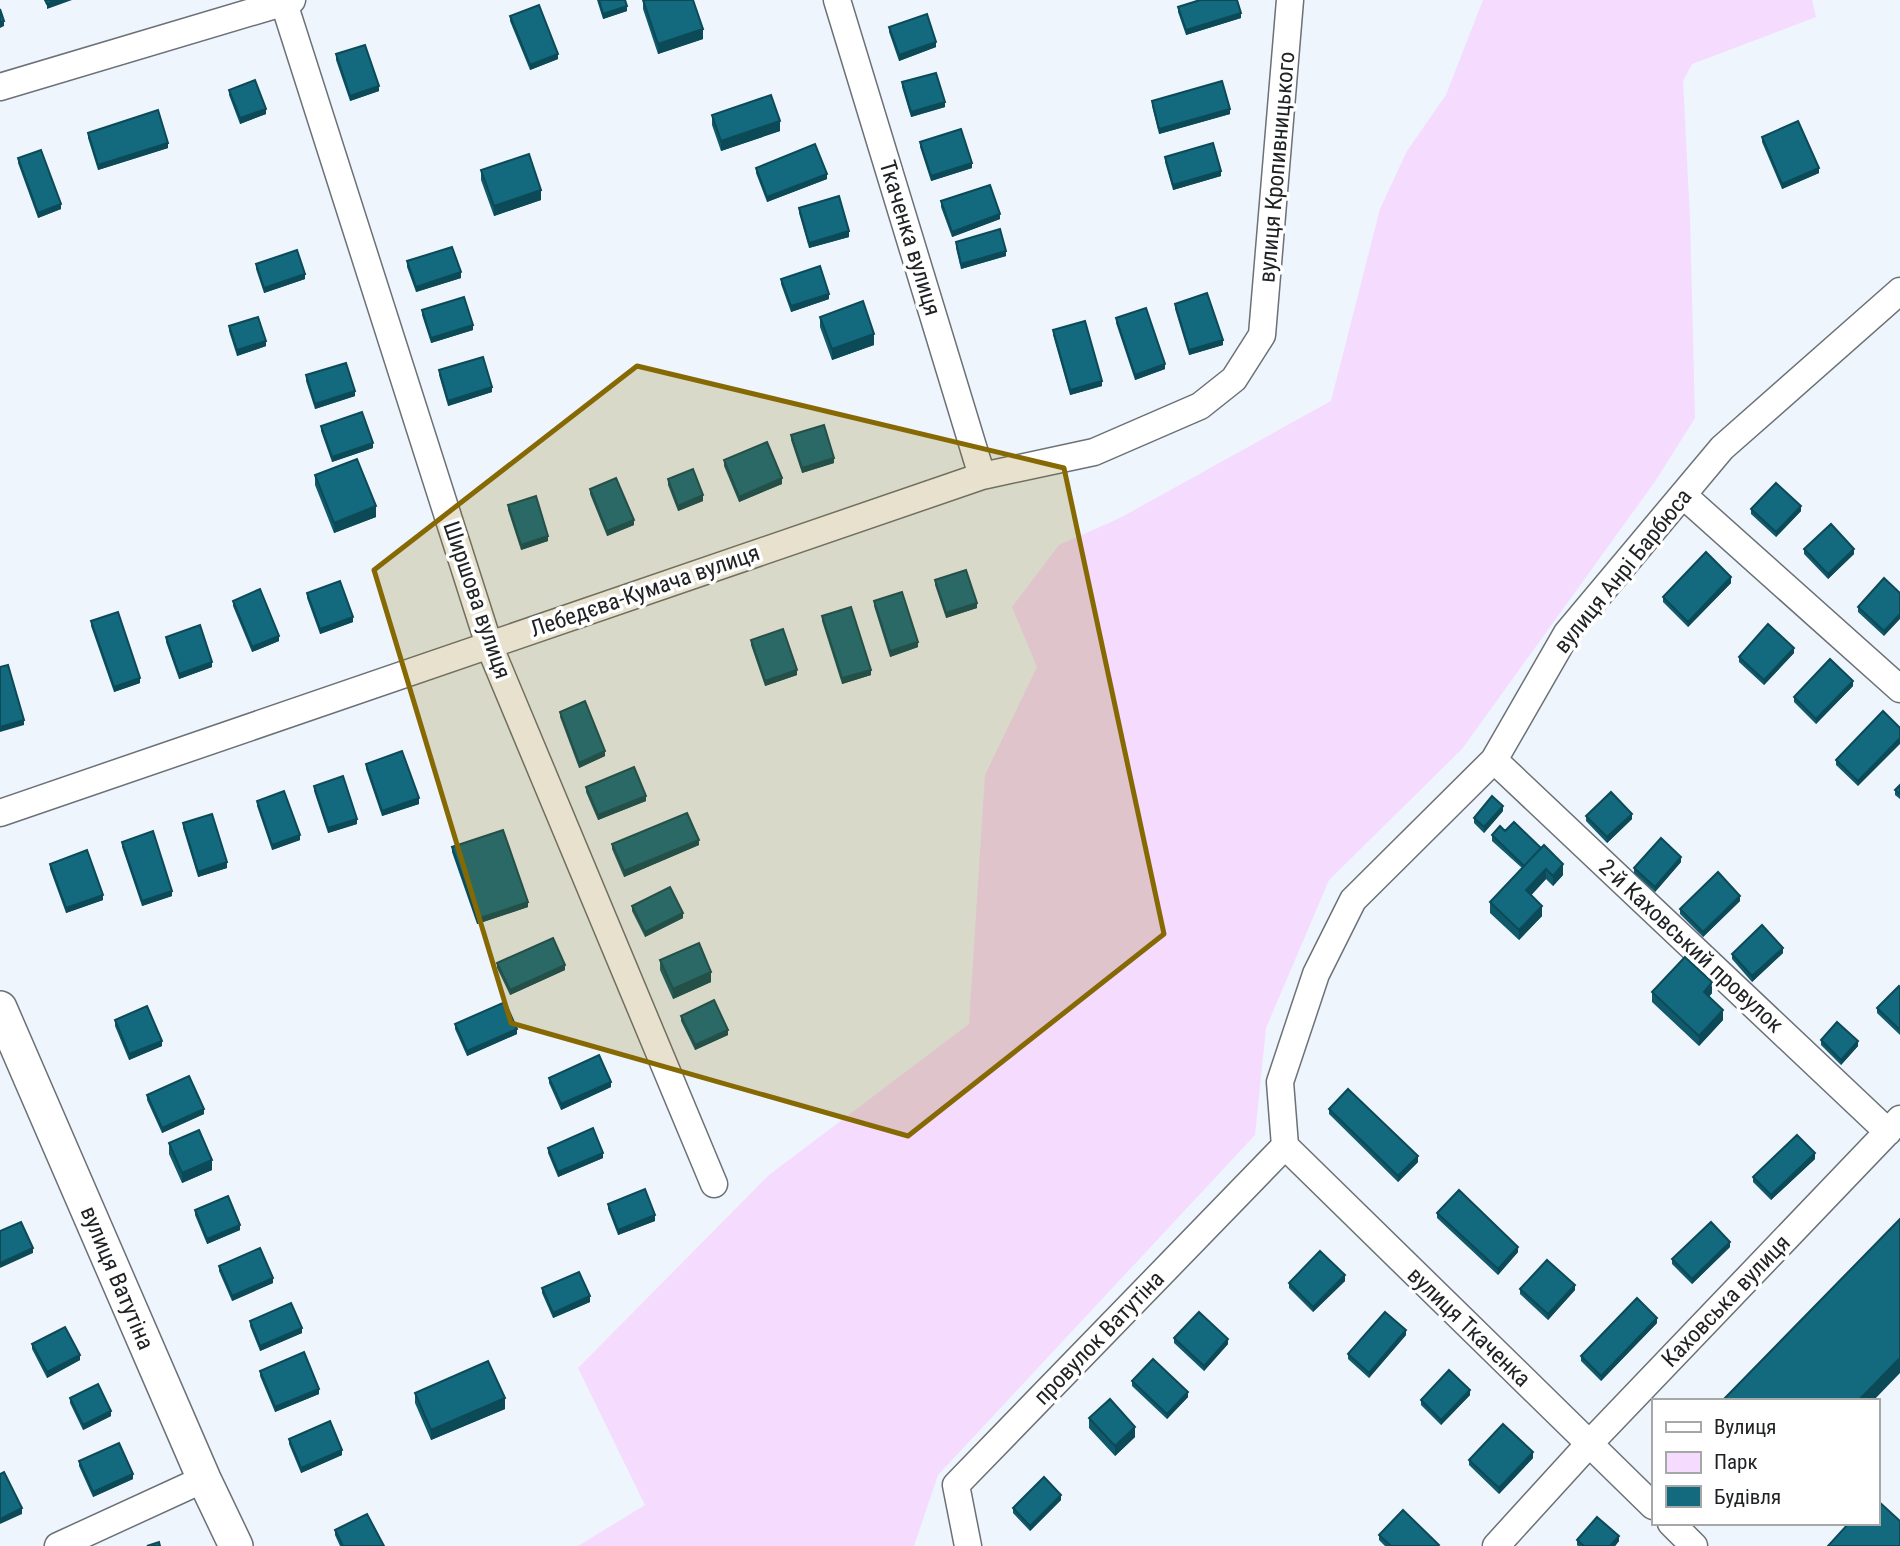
<svg xmlns="http://www.w3.org/2000/svg" width="1900" height="1546" viewBox="0 0 1900 1546" font-family="'Roboto Condensed',sans-serif">
<rect width="100%" height="100%" fill="#eef5fc"/>
<!-- green -->
<path fill="#f5dbfe" d="M1483 0H1812L1816 17 1692 64 1683 81 1690 219 1695 418 1656 480 1462 749 1329 880 1266 1028 1255 1135 938 1475 914 1546H578L645 1505 578 1368 769 1175 969 1024 985 775 1037 667 1012 607 1059 545 1120 518 1331 401 1380 209 1407 151 1446 95Z"/>
<g fill="none" stroke-linecap="round" stroke-linejoin="round">
<defs>
<path id="minor" d="M283 0 489 645 714 1184
M837 0 982 476
M0 87 292 0
M1683 495 1900 689
M1494 760 1888 1132
M0 813 982 476 1094 452 1200 406 1234 379 1262 335 1290 0
M1285 1146 1280 1082 1316 974 1353 900 1494 760 1567 633 1722 448 1900 291
M1285 1146 1653 1506
M1671 1523 1694 1546
M58 1546 204 1479
M968 1546 956 1485 1285 1146
M1496 1546 1589 1444 1900 1119"/>
<path id="tertiary" d="M0 1008 204 1479 236 1546"/>
</defs>
<!-- minor casing -->
<use href="#minor" stroke="#6b7177" stroke-width="29"/>
<!-- tertiary casing -->
<use href="#tertiary" stroke="#6b7177" stroke-width="36"/>
<!-- minor -->
<use href="#minor" stroke="#fff" stroke-width="26"/>
<!-- tertiary -->
<use href="#tertiary" stroke="#fff" stroke-width="33"/>
</g>
<!-- wall -->
<path fill="#105a6c" d="M597 0H625L627 11 603 19Z
M643 0 703 39 658 54 643 9Z
M1178 7 1241 18 1186 35 1178 12Z
M510 16 558 59 530 70 510 21Z
M889 27 936 47 899 61 889 32Z
M336 54 379 91 350 101 336 60Z
M902 82 945 107 911 117 902 87Z
M229 90 266 114 240 124 229 95Z
M1152 101 1230 114 1159 134 1152 106Z
M712 115 780 131 721 151 712 125Z
M88 133 168 148 98 170 88 138Z
M1762 137 1819 173 1782 189 1762 142Z
M920 142 972 168 931 181 920 147Z
M1165 157 1221 176 1173 190 1165 162Z
M18 158 61 209 38 218 18 163Z
M756 168 827 179 767 202 756 173Z
M481 170 541 200 494 216 481 180Z
M941 201 1000 219 952 237 941 207Z
M799 208 849 237 809 248 799 213Z
M956 242 1006 256 961 269 956 248Z
M407 261 461 278 416 292 407 267Z
M256 264 305 279 264 293 256 269Z
M781 279 829 299 791 312 781 284Z
M1175 304 1223 345 1189 355 1175 309Z
M422 310 473 330 431 343 422 315Z
M820 317 874 345 832 360 820 327Z
M1116 318 1165 369 1135 380 1116 323Z
M229 326 266 346 237 356 229 331Z
M1053 330 1102 386 1070 395 1053 335Z
M439 370 492 392 448 406 439 375Z
M306 375 355 396 315 409 306 381Z
M321 426 373 448 332 462 321 431Z
M791 435 834 463 802 473 791 440Z
M724 460 782 484 739 502 724 466Z
M315 475 376 517 334 533 315 485Z
M668 479 703 501 678 511 668 485Z
M590 489 634 525 607 536 590 494Z
M508 505 548 541 521 550 508 510Z
M1751 509 1801 511 1776 537 1751 514Z
M1804 549 1854 554 1828 579 1804 554Z
M935 580 977 608 946 618 935 585Z
M1731 583 1688 627 1663 602V597Z
M307 593 353 622 320 634 307 598Z
M1900 593 1884 636 1858 612V607Z
M233 601 279 641 252 652 233 606Z
M874 601 918 647 890 657 874 606Z
M822 616 871 675 842 684 822 621Z
M91 621 140 683 114 692 91 626Z
M166 637 212 667 179 679 166 642Z
M751 640 797 675 765 686 751 645Z
M1794 653 1764 685 1739 662V657Z
M1853 686 1816 724 1794 702V697Z
M1883 711 1858 786 1836 765V760Z
M560 712 605 756 579 768 560 717Z
M366 764 419 804 382 816 366 769Z
M1900 785V799L1895 795V790Z
M314 786 357 824 328 833 314 791Z
M586 787 646 801 598 820 586 792Z
M257 801 300 840 272 850 257 806Z
M1503 811 1484 833 1474 823V818Z
M1586 816 1632 819 1607 843 1586 821Z
M183 823 227 868 198 877 183 828Z
M1505 831 1563 875 1553 886 1546 879 1531 895 1542 916 1519 940 1490 913V902L1522 868 1492 841V835Z
M122 842 172 896 142 906 122 847Z
M612 844 699 845 624 877 612 849Z
M452 847 528 907 477 924 452 852Z
M1681 862 1655 892 1634 873V868Z
M50 864 103 900 66 913 50 869Z
M1740 901 1703 937 1680 914V909Z
M632 906 683 918 645 937 632 911Z
M1783 953 1752 982 1732 959V954Z
M660 960 711 982 673 999 660 970Z
M497 963 565 970 510 995 497 968Z
M1900 987V1035L1877 1013V1008Z
M1652 992 1712 993 1709 997 1723 1020 1699 1046 1652 1002Z
M681 1016 728 1035 695 1050 681 1021Z
M115 1020 162 1046 129 1060 115 1026Z
M455 1024 517 1034 467 1056 455 1029Z
M1821 1040 1858 1046 1841 1065 1821 1045Z
M549 1078 611 1087 561 1110 549 1083Z
M147 1095 204 1114 162 1133 147 1100Z
M1329 1109 1418 1162 1398 1182 1329 1114Z
M169 1143 212 1170 182 1183 169 1154Z
M548 1148 603 1158 558 1177 548 1153Z
M1815 1159 1771 1200 1753 1182V1177Z
M608 1204 655 1221 618 1235 608 1209Z
M195 1210 240 1230 207 1244 195 1215Z
M1437 1213 1518 1252 1498 1275 1437 1218Z
M1730 1247 1692 1284 1672 1264V1259Z
M219 1266 273 1283 232 1301 219 1271Z
M1345 1281 1313 1312 1289 1288V1283Z
M542 1288 590 1302 553 1318 542 1293Z
M1520 1289 1575 1290 1548 1320 1520 1294Z
M250 1321 302 1333 260 1351 250 1326Z
M1657 1323 1601 1381 1581 1361V1356Z
M1406 1335 1369 1378 1348 1359V1354Z
M1174 1338 1228 1344 1204 1371 1174 1343Z
M32 1344 80 1360 47 1378 32 1349Z
M260 1371 319 1394 275 1412 260 1376Z
M1132 1381 1188 1397 1167 1419 1132 1386Z
M415 1393 505 1409 431 1440 415 1403Z
M1470 1395 1441 1425 1421 1405V1400Z
M70 1398 111 1416 83 1430 70 1403Z
M1089 1418 1135 1437 1115 1456 1089 1428Z
M289 1439 342 1455 301 1473 289 1444Z
M1533 1458 1499 1494 1469 1465V1460Z
M79 1461 133 1479 93 1497 79 1466Z
M1061 1500 1030 1531 1013 1513V1508Z
M335 1530 384 1546H340L335 1535Z
M1379 1535 1439 1546H1385L1379 1540Z
M1577 1540 1619 1541 1615 1546H1578L1577 1545Z"/>
<!-- shaded-wall -->
<path fill="#0d4a58" d="M57 0H72L47 9V4Z
M627 6V11L603 19V14Z
M1241 13V18L1186 35V30Z
M4 21V26L0 28V22Z
M703 29V39L658 54V44Z
M936 42V47L899 61V55Z
M558 54V59L530 70V65Z
M379 86V91L350 101V96Z
M945 102V107L911 117V112Z
M266 109V114L240 124V118Z
M1230 109V114L1159 134V129Z
M780 121V131L721 151V141Z
M168 143V148L98 170V165Z
M972 163V168L931 181V176Z
M1819 168V173L1782 189V184Z
M1221 171V176L1173 190V185Z
M827 174V179L767 202V197Z
M541 190V200L494 216V206Z
M61 204V209L38 218V213Z
M1000 214V219L952 237V232Z
M849 231V237L809 248V243Z
M1006 251V256L961 269V264Z
M461 272V278L416 292V287Z
M305 274V279L264 293V288Z
M829 294V299L791 312V306Z
M473 325V330L431 343V338Z
M874 334V345L832 360V349Z
M1223 340V345L1189 355V350Z
M266 341V346L237 356V350Z
M1165 364V369L1135 380V375Z
M1102 381V386L1070 395V390Z
M492 387V392L448 406V401Z
M355 391V396L315 409V404Z
M373 443V448L332 462V457Z
M834 458V463L802 473V468Z
M782 478V484L739 502V497Z
M703 495V501L678 511V506Z
M376 506V517L334 533V523Z
M1801 506V511L1776 537V532Z
M634 520V525L607 536V531Z
M548 536V541L521 550V545Z
M1854 549V554L1828 579V574Z
M1731 577V583L1688 627V622Z
M977 603V608L946 618V613Z
M1900 614V619L1884 636V631Z
M353 617V622L320 634V629Z
M279 636V641L252 652V647Z
M918 642V647L890 657V651Z
M1794 648V653L1764 685V680Z
M212 662V667L179 679V674Z
M797 670V675L765 686V681Z
M871 670V675L842 684V678Z
M140 678V683L114 692V687Z
M1853 681V686L1816 724V719Z
M24 720V725L0 732V727Z
M1900 738V744L1858 786V781Z
M605 751V756L579 768V763Z
M646 796V801L598 820V815Z
M419 798V804L382 816V811Z
M1503 806V811L1484 833V827Z
M1632 814V819L1607 843V837Z
M357 819V824L328 833V828Z
M300 835V840L272 850V845Z
M699 840V845L624 877V871Z
M1681 857V862L1655 892V887Z
M227 862V868L198 877V872Z
M1563 864V875L1553 886V876Z
M1546 869V879L1526 901V890Z
M172 891V896L142 906V901Z
M103 895V900L66 913V908Z
M1740 896V901L1703 937V932Z
M528 902V907L477 924V919Z
M1542 906V916L1519 940V930Z
M683 913V918L645 937V932Z
M1783 948V953L1752 982V976Z
M565 965V970L510 995V990Z
M711 972V982L673 999V989Z
M1712 982V993L1704 1002V992Z
M1723 1010V1020L1699 1046V1036Z
M517 1029V1034L467 1056V1051Z
M728 1030V1035L695 1050V1045Z
M162 1041V1046L129 1060V1054Z
M1858 1041V1046L1841 1065V1060Z
M611 1082V1087L561 1110V1104Z
M204 1109V1114L162 1133V1128Z
M603 1153V1158L558 1177V1172Z
M1815 1153V1159L1771 1200V1195Z
M1418 1156V1162L1398 1182V1176Z
M212 1160V1170L182 1183V1173Z
M655 1215V1221L618 1235V1230Z
M240 1225V1230L207 1244V1239Z
M1730 1242V1247L1692 1284V1279Z
M1518 1247V1252L1498 1275V1269Z
M33 1248V1253L0 1268V1263Z
M1345 1275V1281L1313 1312V1307Z
M273 1278V1283L232 1301V1296Z
M1575 1285V1290L1548 1320V1314Z
M590 1296V1302L553 1318V1313Z
M1657 1318V1323L1601 1381V1376Z
M302 1328V1333L260 1351V1346Z
M1406 1330V1335L1369 1378V1373Z
M1228 1339V1344L1204 1371V1366Z
M80 1355V1360L47 1378V1372Z
M1900 1358V1373L1873 1401H1858Z
M319 1389V1394L275 1412V1407Z
M1470 1390V1395L1441 1425V1420Z
M1188 1392V1397L1167 1419V1414Z
M505 1398V1409L431 1440V1430Z
M111 1411V1416L83 1430V1425Z
M1135 1427V1437L1115 1456V1446Z
M342 1450V1455L301 1473V1468Z
M1533 1452V1458L1499 1494V1488Z
M133 1474V1479L93 1497V1492Z
M1061 1495V1500L1030 1531V1526Z
M22 1508V1514L0 1524V1519Z
M1619 1536V1541L1615 1546H1610Z"/>
<!-- building -->
<path fill="#13697e" stroke="#0d4a58" stroke-width="2" d="M45 0H57L47 4Z
M599 0H625L627 6 603 14Z
M643 0H693L703 29 658 44Z
M1200 0H1237L1241 13 1186 30 1178 7Z
M539 5 558 54 530 65 510 16Z
M0 9 4 21 0 22Z
M927 14 936 42 899 55 889 27Z
M365 45 379 86 350 96 336 54Z
M936 73 945 102 911 112 902 82Z
M255 80 266 109 240 118 229 90Z
M1222 81 1230 109 1159 129 1152 101Z
M771 95 780 121 721 141 712 115Z
M158 110 168 143 98 165 88 133Z
M1798 121 1819 168 1782 184 1762 137Z
M961 129 972 163 931 176 920 142Z
M1213 143 1221 171 1173 185 1165 157Z
M815 144 827 174 767 197 756 168Z
M41 150 61 204 38 213 18 158Z
M529 154 541 190 494 206 481 170Z
M990 185 1000 214 952 232 941 201Z
M839 196 849 231 809 243 799 208Z
M1000 229 1006 251 961 264 956 242Z
M452 247 461 272 416 287 407 261Z
M297 250 305 274 264 288 256 264Z
M820 266 829 294 791 306 781 279Z
M1207 293 1223 340 1189 350 1175 304Z
M464 297 473 325 431 338 422 310Z
M863 301 874 334 832 349 820 317Z
M1146 308 1165 364 1135 375 1116 318Z
M258 317 266 341 237 350 229 326Z
M1085 321 1102 381 1070 390 1053 330Z
M483 357 492 387 448 401 439 370Z
M346 363 355 391 315 404 306 375Z
M362 412 373 443 332 457 321 426Z
M824 425 834 458 802 468 791 435Z
M767 442 782 478 739 497 724 460Z
M357 459 376 506 334 523 315 475Z
M693 469 703 495 678 506 668 479Z
M616 478 634 520 607 531 590 489Z
M1776 483 1801 506 1776 532 1751 509Z
M536 496 548 536 521 545 508 505Z
M1831 524 1854 549 1828 574 1804 549Z
M1706 552 1731 577 1688 622 1663 597Z
M966 570 977 603 946 613 935 580Z
M1884 578 1900 593V614L1884 631 1858 607Z
M340 581 353 617 320 629 307 593Z
M260 589 279 636 252 647 233 601Z
M902 592 918 642 890 651 874 601Z
M851 607 871 670 842 678 822 616Z
M118 612 140 678 114 687 91 621Z
M1768 624 1794 648 1764 680 1739 657Z
M200 625 212 662 179 674 166 637Z
M783 629 797 670 765 681 751 640Z
M1830 659 1853 681 1816 719 1794 697Z
M8 665 24 720 0 727V667Z
M585 701 605 751 579 763 560 712Z
M1883 711 1900 728V738L1858 781 1836 760Z
M402 751 419 798 382 811 366 764Z
M634 767 646 796 598 815 586 787Z
M343 776 357 819 328 828 314 786Z
M1900 785V794L1895 790Z
M284 791 300 835 272 845 257 801Z
M1611 792 1632 814 1607 837 1586 816Z
M1492 796 1503 806 1484 827 1474 818Z
M687 813 699 840 624 871 612 844Z
M212 814 227 862 198 872 183 823Z
M1514 822 1541 848 1524 866 1492 835 1500 826 1505 831Z
M503 830 528 902 477 919 452 847Z
M153 831 172 891 142 901 122 842Z
M1661 838 1681 857 1655 887 1634 868Z
M1544 845 1563 864 1553 876 1546 869 1526 890 1542 906 1519 930 1490 902Z
M87 850 103 895 66 908 50 864Z
M1718 872 1740 896 1703 932 1680 909Z
M670 887 683 913 645 932 632 906Z
M1762 925 1783 948 1752 976 1732 954Z
M553 938 565 965 510 990 497 963Z
M699 943 711 972 673 989 660 960Z
M1685 957 1712 982 1704 992 1723 1010 1699 1036 1652 992Z
M1899 986 1900 987V1030L1877 1008Z
M714 1000 728 1030 695 1045 681 1016Z
M505 1002 517 1029 467 1051 455 1024Z
M147 1006 162 1041 129 1054 115 1020Z
M1837 1022 1858 1041 1841 1060 1821 1040Z
M599 1055 611 1082 561 1104 549 1078Z
M189 1076 204 1109 162 1128 147 1095Z
M1348 1089 1418 1156 1398 1176 1329 1109Z
M593 1128 603 1153 558 1172 548 1148Z
M199 1130 212 1160 182 1173 169 1143Z
M1797 1135 1815 1153 1771 1195 1753 1177Z
M645 1189 655 1215 618 1230 608 1204Z
M1459 1190 1518 1247 1498 1269 1437 1213Z
M228 1196 240 1225 207 1239 195 1210Z
M1900 1219V1358L1858 1401H1722Z
M21 1222 33 1248 0 1263V1231Z
M1711 1222 1730 1242 1692 1279 1672 1259Z
M260 1248 273 1278 232 1296 219 1266Z
M1320 1251 1345 1275 1313 1307 1289 1283Z
M1547 1260 1575 1285 1548 1314 1520 1289Z
M579 1272 590 1296 553 1313 542 1288Z
M1637 1298 1657 1318 1601 1376 1581 1356Z
M291 1303 302 1328 260 1346 250 1321Z
M1199 1312 1228 1339 1204 1366 1174 1338Z
M1385 1312 1406 1330 1369 1373 1348 1354Z
M65 1327 80 1355 47 1372 32 1344Z
M304 1352 319 1389 275 1407 260 1371Z
M1153 1359 1188 1392 1167 1414 1132 1381Z
M488 1361 505 1398 431 1430 415 1393Z
M1449 1370 1470 1390 1441 1420 1421 1400Z
M98 1384 111 1411 83 1425 70 1398Z
M1110 1399 1135 1427 1115 1446 1089 1418Z
M330 1421 342 1450 301 1468 289 1439Z
M1503 1424 1533 1452 1499 1488 1469 1460Z
M119 1443 133 1474 93 1492 79 1461Z
M4 1472 22 1508 0 1519V1474Z
M1044 1477 1061 1495 1030 1526 1013 1508Z
M1877 1500 1900 1521V1546H1828L1849 1523H1877Z
M1403 1510 1439 1545 1438 1546H1391L1379 1535Z
M367 1514 384 1546H343L335 1530Z
M1597 1517 1619 1536 1610 1546H1584L1577 1540Z
M159 1542 160 1546H147Z"/>
<!-- marked area -->
<path fill="#876904" fill-opacity="0.2" stroke="#876904" stroke-width="5" stroke-linejoin="round" d="M637 366 1064 468 1164 934 908 1136 511 1023 374 570Z"/>
<g text-anchor="middle" dominant-baseline="central" stroke-width="7" stroke-linejoin="round" paint-order="stroke">
<!-- street labels -->
<g font-size="23" fill="#202224" stroke="#fff">
<text transform="translate(1277 167) rotate(-85)">вулиця Кропивницького</text>
<text transform="translate(910 238) rotate(73)">Ткаченка вулиця</text>
<text transform="translate(1623 571) rotate(-51)">вулиця Анрі Барбюса</text>
<text transform="translate(645 591) rotate(-19)">Лебедєва-Кумача вулиця</text>
<text transform="translate(477 600) rotate(71)">Ширшова вулиця</text>
<text transform="translate(1691 946) rotate(43)">2-й Каховський провулок</text>
<text transform="translate(117 1278) rotate(67)">вулиця Ватутіна</text>
<text transform="translate(1726 1301) rotate(-46)">Каховська вулиця</text>
<text transform="translate(1469 1327) rotate(44)">вулиця Ткаченка</text>
<text transform="translate(1099 1338) rotate(-46)">провулок Ватутіна</text>
</g>
</g>
<!-- legend -->
<rect x="1652" y="1399" width="228" height="126" fill="#ffffff" stroke="#a6a7a7" stroke-width="2"/>
<rect x="1666" y="1422" width="35" height="10" fill="#ffffff" stroke="#a6a7a7" stroke-width="2"/>
<text x="1714" y="1434" font-size="21" fill="#202224">Вулиця</text>
<rect x="1666" y="1452" width="35" height="21" fill="#f5dbfe" stroke="#a6a7a7" stroke-width="2"/>
<text x="1714" y="1469" font-size="21" fill="#202224">Парк</text>
<rect x="1666" y="1486" width="35" height="21" fill="#13697e" stroke="#a6a7a7" stroke-width="2"/>
<text x="1714" y="1504" font-size="21" fill="#202224">Будівля</text>
</svg>
